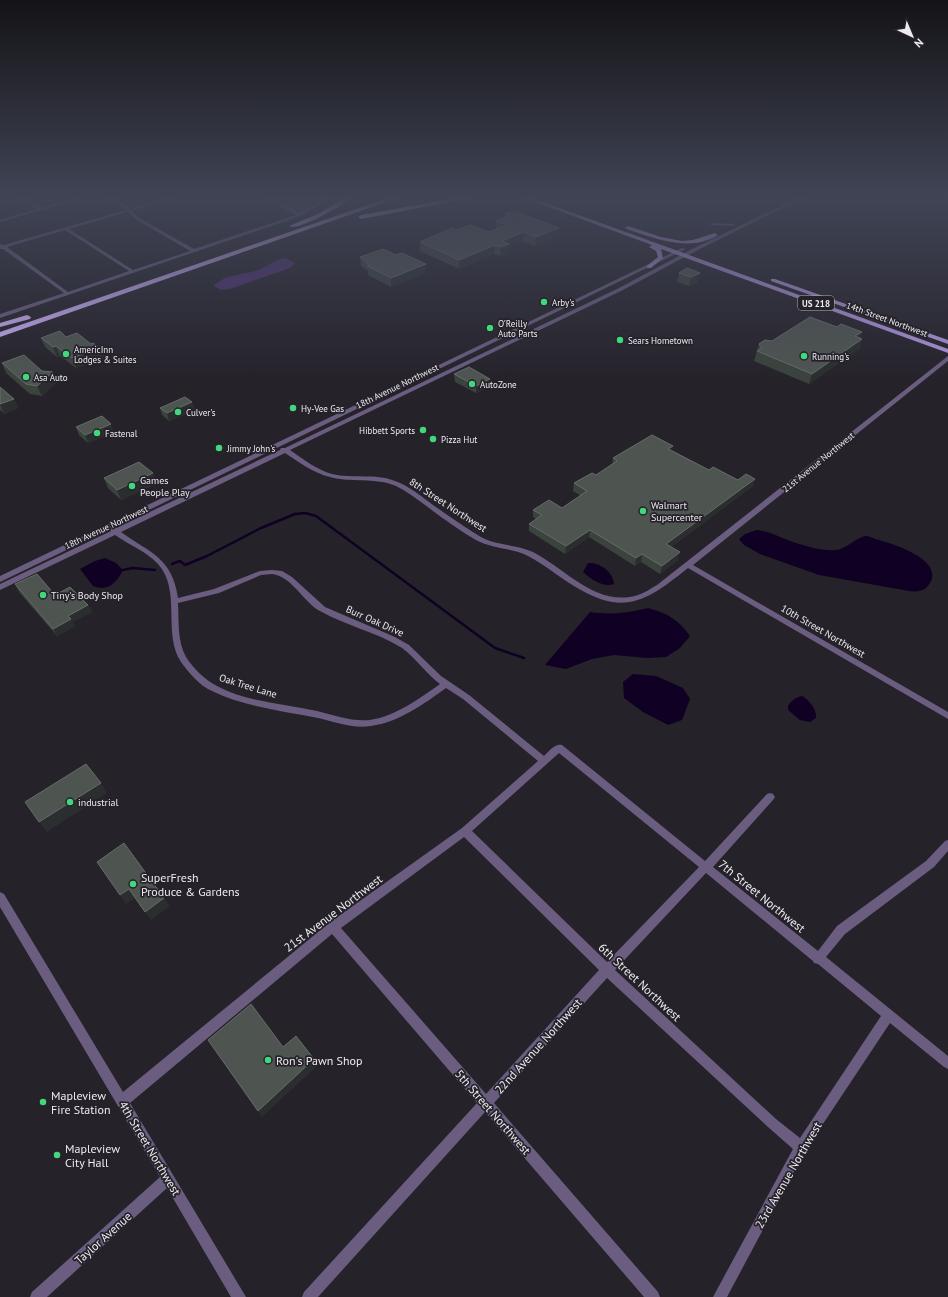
<svg xmlns="http://www.w3.org/2000/svg" width="948" height="1297" viewBox="0 0 948 1297" font-family="'PT Sans',sans-serif">
<rect width="100%" height="100%" fill="#25222a"/>
<!-- green -->
<path fill="#4d3072" d="M266 198H328L300 215Z
M286 258 295 263 290 268 230 289 221 290 214 286C223 274 248 275 261 269 269 265 276 259 286 258Z"/>
<!-- water -->
<path fill="#100023" d="M757 530C767 531 775 535 785 539 798 544 823 552 836 550 846 549 857 537 866 536 869 536 873 538 875 539 891 543 944 559 930 583 924 592 918 592 909 591L819 575 760 554 744 545 739 539 745 534Z
M105 558 116 563 123 570C120 577 112 588 102 588 100 588 96 587 93 586L80 569 95 561Z
M588 563C599 562 613 571 614 584 603 588 591 579 583 572Z
M648 608C667 613 679 620 690 636L680 648 666 657 647 658 614 655 592 659 566 669 545 665 590 612C612 615 627 613 648 608Z
M633 674 656 676 683 688 690 699 682 720 668 725 643 712 624 698 623 682Z
M802 696C809 700 817 709 816 718L810 722 800 720 788 710V706C791 701 796 697 802 696Z"/>
<g fill="none" stroke-linecap="round" stroke-linejoin="round">
<!-- stream -->
<path stroke="#100023" stroke-width="2.5" d="M172 564 180 561 185 565 207 556 261 528 295 514 305 513 316 516 495 648 524 658
M123 570 133 568 155 570"/>
<!-- minor -->
<path fill="#6a5d80" fill-rule="evenodd" d="M21 198H26L40 208 75 198H83L0 222V220L36 209Z
M108 198H114L130 209 165 198H173L132 211 139 218 194 249 296 215 264 198H270L299 213 325 198H331L301 216 0 318V314L64 293 3 249H0V244L4 245 126 210ZM128 212 137 220 190 251 133 270 69 229ZM65 230 129 271 68 292 7 247Z
M797 198H803L694 252 623 290 290 450C303 459 317 470 332 474 352 479 375 473 395 481 409 486 421 496 433 505 449 516 464 527 481 537 497 546 516 544 533 552 566 569 597 608 638 595 645 593 651 588 657 585L948 356V361L693 565 948 712V719L688 568C647 601 624 617 574 586 559 577 545 565 528 556 512 548 493 549 476 540 460 531 444 519 429 508 418 500 408 492 396 486 375 477 351 483 330 477 313 473 299 462 285 453L121 532C150 553 172 557 178 598L214 589 260 571 272 570 282 571 292 577 325 607 395 637 409 645 441 676 469 695 544 756C549 751 555 743 562 745L705 861 767 794 770 793 773 794 775 797 773 800 713 867 818 951 837 926 926 861 945 841 948 840V851L934 867 845 934 826 957 948 1056V1069L944 1067 890 1023 805 1151 727 1297H713L793 1149 768 1127 607 978 494 1103 658 1292 660 1297H644L485 1112 318 1297H302L304 1292 477 1103 332 934 130 1103 246 1297H231L167 1188 47 1297H30L32 1292 160 1177 0 907V892L4 894 123 1092 329 923 462 828 538 761 463 699 446 688C424 704 399 722 371 726 353 729 335 722 318 718 283 711 245 707 212 691 200 686 189 673 181 662 162 633 182 591 158 564 146 551 129 545 115 535L0 590V584L111 531 110 529 0 582V576L682 248 686 249 114 527 116 528 280 450 281 448H285L619 288 690 250ZM272 574C293 577 303 602 320 611 346 626 377 632 402 648 416 658 426 674 440 684 420 698 396 716 370 720 352 722 334 715 317 711 284 704 247 702 217 686 205 680 193 668 186 657 177 641 179 620 178 603L219 593 261 575ZM559 753 699 867 607 962 472 831ZM464 837 599 970 486 1094 341 928ZM706 873 813 961 814 963 818 964 881 1016 800 1138 776 1119 615 970Z
M712 223 733 224 735 225 733 226 711 225 710 224Z"/>
<!-- major -->
<path fill="#b094dd" fill-rule="evenodd" d="M524 198H532L948 349V353L661 249 663 258 651 268H647V266L658 257 656 251 649 247 652 245Z
M628 226 661 237 682 241 693 240 715 233 718 235C689 253 655 238 626 229L625 228Z
M771 279H775L948 340V344L771 281Z"/>
<!-- highway -->
<path fill="#c9aef5" fill-rule="evenodd" d="M344 198H352C343 205 297 232 289 226L320 213Z
M388 198H398L0 337V332Z
M456 198H472L361 219 358 217 361 215Z
M27 315 31 317 30 319 0 327V323Z"/>
</g>
<!-- wall -->
<path fill="#3b433d" d="M505 214 559 228 558 237 535 246 523 241 509 247V253L500 256 494 254 459 269 420 251V242L457 230 489 232 496 230V221L505 217Z
M396 255 426 264V273L391 287 368 275V271L361 266 360 257Z
M687 268 698 282 689 286 677 282 679 273Z
M66 337 91 344 100 348 103 358 76 368 60 356 57 357 45 347 41 338Z
M859 338 862 339 859 349 809 384 754 361 759 344 772 341Z
M2 363 42 371 53 372 57 382 42 396 30 394 6 373Z
M454 374 490 379V386L476 393 455 382Z
M0 387 14 399 18 408 4 414 0 410Z
M192 402 195 410 169 421 162 415 160 408Z
M76 427 114 432 88 443 79 435Z
M672 450 709 470 738 480 755 479 753 486 671 547 678 560 660 574 641 562 635 566 589 537 565 554 529 531V524L536 519 533 517V510L562 508 581 496 573 491 574 483 596 475 612 465 613 458Z
M153 473 156 484 121 500 108 488 104 478Z
M15 584 88 605 92 612 72 622 75 626 57 636 19 592Z"/>
<!-- shaded-wall -->
<path fill="#2a2e2e" d="M559 228 558 237 535 246 536 237Z
M524 232 523 241 509 247V253L500 256 501 247 502 241Z
M495 245 494 254 459 269V260Z
M426 264V273L391 287V278Z
M700 273 698 282 689 286 691 277Z
M862 332 858 341 855 336Z
M862 339 859 349 809 384 812 374Z
M56 346 60 356 57 357 53 347Z
M100 348 103 358 76 368 72 358Z
M53 372 57 382 42 396 37 386Z
M490 379V386L476 393V386Z
M14 399 18 408 4 414 0 404Z
M192 402 195 410 169 421 167 413Z
M111 424 114 432 88 443 85 435Z
M673 446 672 453 668 449Z
M153 473 156 484 121 500 117 490Z
M755 479 753 486 664 552 666 544Z
M590 530 589 537 565 554 566 546Z
M680 552 678 560 660 574 662 566Z
M642 554 641 562 635 566 636 558Z
M88 605 92 612 72 622 75 626 57 636 53 629 68 616Z
M101 783 107 793 47 832 39 822Z
M129 889 135 898 126 904 120 895Z
M164 898 170 906 151 920 145 912Z
M314 1059 317 1066 262 1117 258 1111Z"/>
<!-- building -->
<path fill="#4e5551" stroke="#676c6a" d="M514 211 559 228 536 237 524 232 502 241 509 244 501 247 495 245 459 260 420 242 452 228 457 230 470 225 489 232 507 225 496 221 509 216 505 214Z
M383 249 396 255 402 253 426 264 391 278 367 266 370 265 360 257Z
M687 268 700 273 691 277 679 273Z
M810 317 837 327 841 324 862 332 855 336 862 339 812 374 757 351 762 348 759 344 765 340 772 341Z
M60 331 66 337 77 333 91 344 93 343 100 348 72 358 56 346 53 347 41 338Z
M24 355 42 371 53 372 37 386 26 384 2 363Z
M469 367 490 379 476 386 454 374Z
M0 387 14 399 0 404Z
M185 397 192 402 167 413 160 408Z
M102 416 111 424 85 435 76 427Z
M652 435 673 446 668 449 709 470 713 467 738 480 746 474 755 479 666 544 680 552 662 566 642 554 636 558 590 530 566 546 529 524 542 515 533 510 549 500 562 508 587 491 574 483 592 473 596 475 617 461 613 458Z
M139 462 153 473 117 490 104 478Z
M37 574 55 595 70 587 88 605 68 616 71 619 53 629 15 584Z
M86 764 101 783 39 822 25 802Z
M124 843 164 898 145 912 129 889 120 895 97 862Z
M251 1004 283 1047 296 1036 314 1059 258 1111 208 1040Z"/>
<!-- sky -->
<linearGradient id="sky" x2="0" y2="1"><stop stop-color="#141317"/><stop offset="0.52" stop-color="#404455"/><stop offset="1" stop-color="#404455" stop-opacity="0"/></linearGradient>
<rect width="948" height="380" fill="url(#sky)"/>
<!-- markers -->
<g fill="#41d77c" stroke="#25222a" stroke-width="1.5">
<circle cx="544" cy="302" r="4"/>
<circle cx="490" cy="328" r="4"/>
<circle cx="620" cy="340" r="4"/>
<circle cx="66" cy="354" r="4"/>
<circle cx="804" cy="356" r="4"/>
<circle cx="26" cy="377" r="4"/>
<circle cx="472" cy="384" r="4"/>
<circle cx="293" cy="408" r="4"/>
<circle cx="178" cy="412" r="4"/>
<circle cx="423" cy="430" r="4"/>
<circle cx="97" cy="433" r="4"/>
<circle cx="433" cy="439" r="4"/>
<circle cx="219" cy="448" r="4"/>
<circle cx="132" cy="486" r="4"/>
<circle cx="643" cy="511" r="4"/>
<circle cx="43" cy="595" r="4"/>
<circle cx="70" cy="802" r="4"/>
<circle cx="133" cy="884" r="4"/>
<circle cx="268" cy="1060" r="4"/>
<circle cx="43" cy="1102" r="4"/>
<circle cx="57" cy="1155" r="4"/>
</g>
<g text-anchor="middle" dominant-baseline="central" stroke-width="3.5" stroke-linejoin="round" paint-order="stroke">
<!-- far-poi labels -->
<g font-size="9" fill="#edebf0" stroke="#25222a" text-anchor="start">
<text x="552" y="302">Arby's</text>
<text x="498" y="323">O'Reilly<tspan x="498" dy="10">Auto Parts</tspan></text>
<text x="628" y="340">Sears Hometown</text>
<text x="74" y="349">AmericInn<tspan x="74" dy="10">Lodges &amp; Suites</tspan></text>
<text x="812" y="356">Running's</text>
<text x="34" y="377">Asa Auto</text>
<text x="480" y="384">AutoZone</text>
<text x="301" y="408">Hy-Vee Gas</text>
<text x="186" y="412">Culver's</text>
<text x="415" y="430" text-anchor="end">Hibbett Sports</text>
<text x="105" y="433">Fastenal</text>
<text x="441" y="439">Pizza Hut</text>
<text x="227" y="448">Jimmy John's</text>
</g>
<!-- shield labels -->
<rect fill="#25222a" stroke="#b1afb5" stroke-width="1" x="798" y="296" width="36" height="14" rx="3"/>
<g font-size="9" font-weight="bold" fill="#edebf0">
<text x="816" y="303">US 218</text>
</g>
<!-- far-street labels -->
<g font-size="9" fill="#edebf0" stroke="#25222a">
<text transform="translate(887 319) rotate(20)">14th Street Northwest</text>
<text transform="translate(397 386) rotate(-26)">18th Avenue Northwest</text>
<text transform="translate(818 462) rotate(-39)">21st Avenue Northwest</text>
<text transform="translate(106 527) rotate(-25)">18th Avenue Northwest</text>
</g>
<!-- poi labels -->
<g font-size="10" fill="#edebf0" stroke="#25222a" text-anchor="start">
<text x="140" y="480">Games<tspan x="140" dy="12">People Play</tspan></text>
<text x="651" y="505">Walmart<tspan x="651" dy="12">Supercenter</tspan></text>
<text x="51" y="595">Tiny's Body Shop</text>
<text x="78" y="802">industrial</text>
</g>
<!-- street labels -->
<g font-size="10" fill="#edebf0" stroke="#25222a">
<text transform="translate(448 505) rotate(33)">8th Street Northwest</text>
<text transform="translate(375 621) rotate(24)">Burr Oak Drive</text>
<text transform="translate(823 631) rotate(30)">10th Street Northwest</text>
<text transform="translate(248 686) rotate(17)">Oak Tree Lane</text>
</g>
<!-- near-poi labels -->
<g font-size="12" fill="#edebf0" stroke="#25222a" text-anchor="start">
<text x="141" y="877">SuperFresh<tspan x="141" dy="14">Produce &amp; Gardens</tspan></text>
<text x="276" y="1060">Ron's Pawn Shop</text>
<text x="51" y="1095">Mapleview<tspan x="51" dy="14">Fire Station</tspan></text>
<text x="65" y="1148">Mapleview<tspan x="65" dy="14">City Hall</tspan></text>
</g>
<!-- near-street labels -->
<g font-size="12" fill="#edebf0" stroke="#25222a">
<text transform="translate(762 896) rotate(39)">7th Street Northwest</text>
<text transform="translate(333 913) rotate(-37)">21st Avenue Northwest</text>
<text transform="translate(640 982) rotate(43)">6th Street Northwest</text>
<text transform="translate(538 1046) rotate(-48)">22nd Avenue Northwest</text>
<text transform="translate(493 1112) rotate(49)">5th Street Northwest</text>
<text transform="translate(150 1148) rotate(59)">4th Street Northwest</text>
<text transform="translate(788 1175) rotate(-60)">23rd Avenue Northwest</text>
<text transform="translate(103 1238) rotate(-42)">Taylor Avenue</text>
</g>
</g>
<!-- north arrow -->
<g transform="translate(912 36) rotate(136)" stroke="#25222a" stroke-width="3" paint-order="stroke">
<path d="M0-3L7 15L0 10L-7 15Z" fill="#edebf0"/>
<text y="-6" font-size="11" font-weight="bold" text-anchor="middle" fill="#edebf0">N</text>
</g>
</svg>
